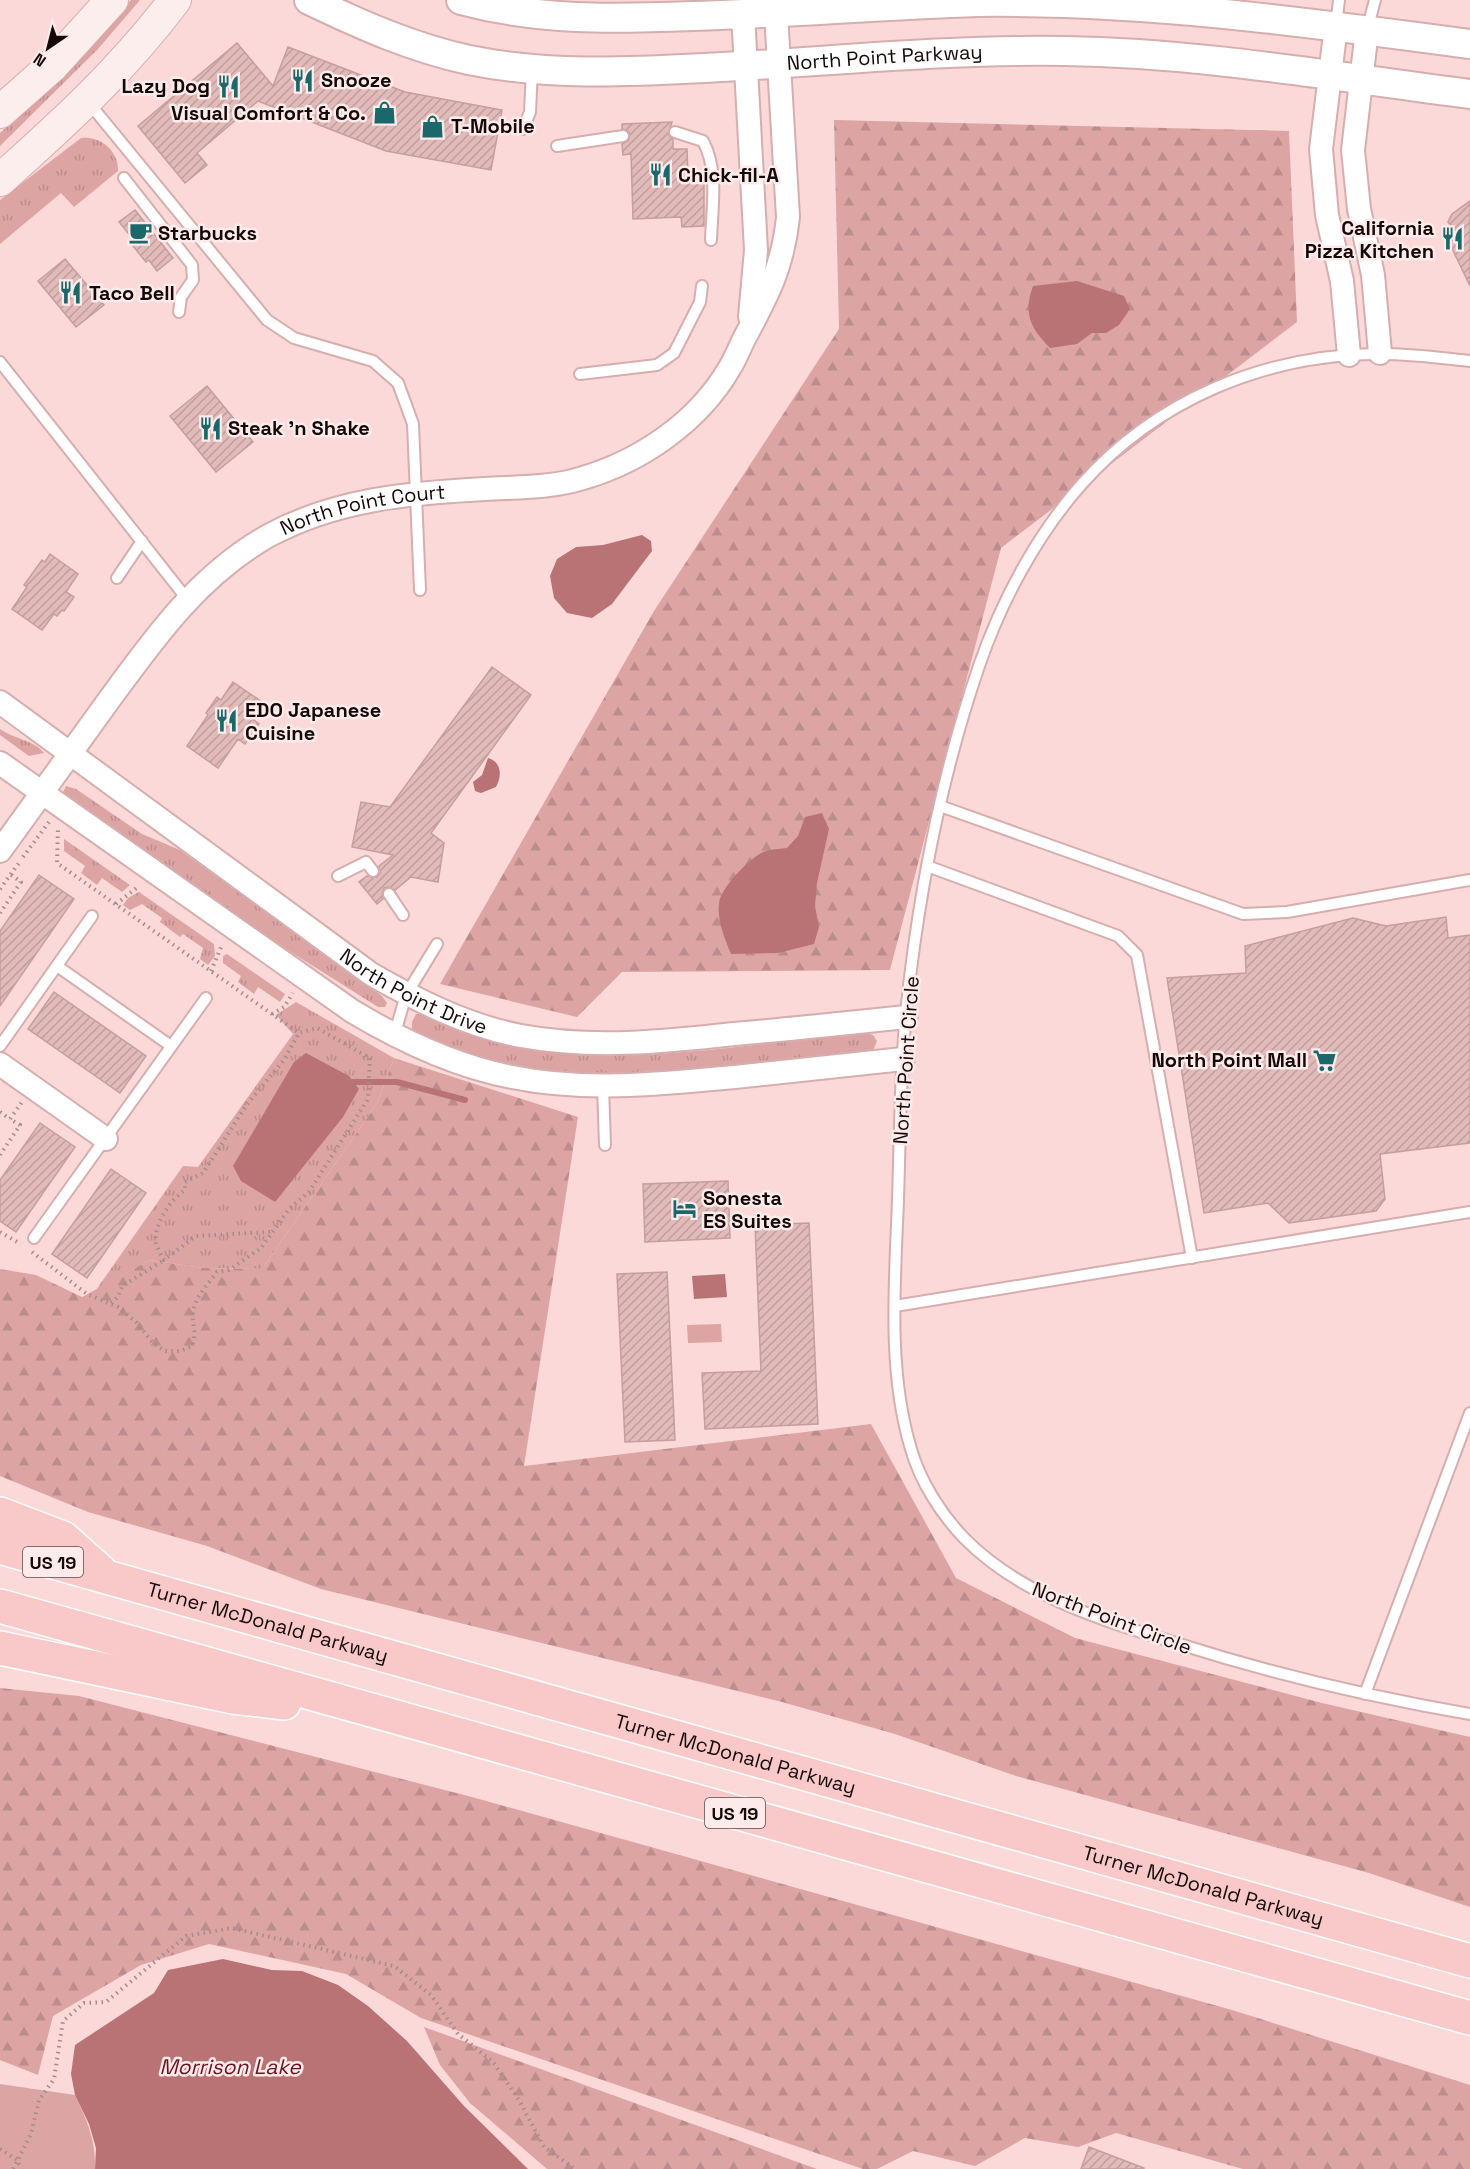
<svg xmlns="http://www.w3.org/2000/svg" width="1470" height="2169" viewBox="0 0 1470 2169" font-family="'Space Grotesk',sans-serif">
<defs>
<pattern id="grass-tufts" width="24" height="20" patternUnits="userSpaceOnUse" patternTransform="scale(1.5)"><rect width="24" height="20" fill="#dda4a4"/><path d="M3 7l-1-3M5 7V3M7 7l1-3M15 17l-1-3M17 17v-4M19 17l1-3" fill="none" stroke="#bd8c8c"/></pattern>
<pattern id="forest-firs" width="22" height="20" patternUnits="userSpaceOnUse" patternTransform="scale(1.5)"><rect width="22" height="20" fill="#dda4a4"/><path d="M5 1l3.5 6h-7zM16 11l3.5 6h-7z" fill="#bd8c8c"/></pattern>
<pattern id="building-hatch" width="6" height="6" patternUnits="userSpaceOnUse" patternTransform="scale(1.5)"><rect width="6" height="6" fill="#e2bab9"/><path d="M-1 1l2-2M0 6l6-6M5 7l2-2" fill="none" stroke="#c19e9e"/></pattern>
</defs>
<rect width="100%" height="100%" fill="#fad9d8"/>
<!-- grass -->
<path fill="url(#grass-tufts)" d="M131 0H140L98 49 0 146V133L69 70Z
M81 138C100 135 119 151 118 171L74 207 61 193 0 244V200Z
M0 729C14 739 34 740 44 753L29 756 0 735Z
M66 786 76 789 142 834 180 850 382 996 387 1003 385 1007H378L267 937 66 798 63 792Z
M64 839 130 885 122 892 102 878 97 885 81 873 85 866 64 851Z
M139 892 214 944 215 956 208 965 200 959 203 948 183 934 180 937 160 922 162 918 142 904 130 910 123 905 128 898Z
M227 954 285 994 280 1002 258 987 254 994 238 982 241 976 223 963V956Z
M296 1002 394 1058 378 1102 262 1269 203 1268 150 1260 96 1290 183 1166 198 1167 293 1034 276 1015Z
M416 1014 425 1015C460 1029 495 1044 532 1050 636 1066 758 1043 863 1032L873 1035 877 1041 872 1053C823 1058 774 1062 725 1066 625 1075 501 1086 412 1029V1022Z"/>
<!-- forest -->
<path fill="url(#forest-firs)" d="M834 120 1289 131 1297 322 1001 548 890 970 622 972 577 1017 440 984 654 611 839 329Z
M394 1058 578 1117 524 1466 871 1424 956 1578 1075 1638 1322 1703 1470 1737V1907L1369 1873 1016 1776 895 1734 782 1702 321 1589 207 1546 88 1512 0 1476V1269L36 1275 82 1297 150 1260 203 1268 262 1269 378 1102Z
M0 1688 79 1696 472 1797 1232 2010 1470 2085V2169H1243L1116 2133 1078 2147 1025 2138 975 2166 913 2151 877 2169H863L421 2018 346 1974 209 1944 141 1965 53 2016 38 2075 0 2060Z
M424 2027 817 2169H547L470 2103 440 2065Z"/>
<!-- park -->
<path fill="#dda4a4" d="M721 1324 722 1342 688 1343 687 1325Z
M0 2084 75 2095C87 2120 96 2141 95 2169H0Z"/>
<!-- water -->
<path fill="#ba7374" d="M1077 281 1124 296 1130 309 1119 325 1106 333H1092L1077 344 1050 348C1030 328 1023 313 1033 286Z
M642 535 651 541 652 551 612 604 592 618 567 613 554 598 550 576 557 559 576 547 603 545Z
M488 758C502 762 502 776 496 787L481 793 475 791 473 782 482 775Z
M822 813 829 829 817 883 815 906 819 927 814 944 778 953 731 954C725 939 717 921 719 904 720 888 749 859 763 852 770 849 780 849 787 848L798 836 805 817Z
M306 1053 349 1076 359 1089 343 1117 275 1202 241 1181 233 1166 294 1062Z
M725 1274 727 1297 694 1299 692 1276Z
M223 1959 272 1970 302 1971 338 1985 368 2006 407 2041 464 2106 528 2169H95L96 2148 89 2124 75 2095 71 2074 75 2045 154 1993 168 1970Z"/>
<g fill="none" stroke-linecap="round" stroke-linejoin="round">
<!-- stream -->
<path stroke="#ba7374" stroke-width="6" d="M353 1082H397L465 1100"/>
</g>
<!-- building -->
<path fill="url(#building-hatch)" stroke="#c59e9d" stroke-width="1.5" d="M237 43 273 86 288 47 405 92 502 110 491 170 386 151 258 101 197 153 207 165 185 183 138 126Z
M672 122 668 134 673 139V149H687L688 175H704V226L682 227 681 217 633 219 631 154 623 155 622 144 628 141 630 135 628 131 622 129V124Z
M1470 201V286L1447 238 1455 231 1448 222 1452 214Z
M135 210 173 258 157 271 149 260 146 262 133 246 136 243 119 222Z
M65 259 104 305 76 327 38 281Z
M207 386 253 442 216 472 170 416Z
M50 554 78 574 66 592 74 597 64 611 62 610 57 616 54 614 42 630 12 609 27 587 24 585 42 560 45 562Z
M492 667 531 695 431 833 444 843 438 882 411 877 395 890 389 887 384 888 382 894 383 899 377 904 359 882 367 876 377 877 380 873 379 866 393 855 352 847 361 802 390 807Z
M233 682 265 704 254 720 259 724 245 744 238 739 218 768 187 746 208 715 206 713 217 697 221 700Z
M39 875 74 899 0 1006V931Z
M1446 917 1448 938 1470 935V1143L1380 1154 1385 1199 1376 1211 1289 1223 1268 1203 1204 1213 1167 978 1246 973 1245 946 1353 918 1386 926Z
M54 992 146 1056 120 1093 28 1029Z
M40 1123 75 1147 16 1232 0 1221V1180Z
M111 1169 146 1193 87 1278 52 1254Z
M728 1181 730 1238 645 1242 643 1184Z
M809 1223 818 1424 705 1429 702 1373 761 1371 755 1225Z
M667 1272 675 1440 625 1442 617 1274Z
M1089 2147 1144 2168V2169H1081Z"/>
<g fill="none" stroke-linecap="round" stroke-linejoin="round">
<defs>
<path id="service" d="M1336 26 1339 0
M1367 30 1375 0
M89 103 267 320 294 338 373 361 398 383 413 424 420 590
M523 129 530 112 532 69
M675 132 703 141C719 171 712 207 711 240
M557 146 623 136
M124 178 192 265 193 280 181 297 179 312
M1470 361C1439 358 1408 353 1377 354 1264 355 1156 400 1081 485 1036 536 1001 602 979 666 941 777 918 896 906 1013 900 1075 900 1138 898 1200 895 1281 887 1370 911 1449 920 1481 941 1514 964 1538 1020 1595 1101 1620 1176 1643 1273 1674 1370 1697 1470 1714
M0 362 187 599
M580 374 657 365 674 353 700 302 702 286
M117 578 142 541
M940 806 1243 914 1287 912 1470 880
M927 866 1118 936 1137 955 1192 1258
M338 876 366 862 373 871
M389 894 403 915
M57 966 171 1046
M394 1036 406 995 437 944
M0 1046 92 916
M603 1086 605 1145
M34 1238 206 998
M895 1306 1470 1212
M1365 1694 1470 1413"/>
<g id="minor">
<path d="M743 14 756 250 750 317"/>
<path d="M1336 26 1321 149 1327 215 1342 281 1349 355"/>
<path d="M1367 30 1353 150 1359 209 1373 275 1380 353"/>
<path id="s1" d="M0 702 371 974C418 1001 468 1026 521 1036 592 1049 663 1042 734 1034 791 1029 849 1023 906 1017"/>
<path d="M0 763 352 1011C402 1041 455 1066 512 1077 586 1092 661 1084 735 1077 791 1071 847 1065 903 1059"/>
<path id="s2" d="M0 851C37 800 73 750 109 700 155 637 199 575 268 536 336 499 410 493 485 489 518 487 552 488 583 478 641 461 698 422 729 369 735 360 739 349 744 339 767 296 783 267 788 217L776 13"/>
<path d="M0 1064 106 1139"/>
</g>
<g id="tertiary">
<path id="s3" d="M309 0C361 25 413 48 469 60 547 76 626 72 705 68 825 62 945 49 1065 51 1201 53 1336 77 1470 94"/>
<path d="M461 0C539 21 613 19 693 16 788 13 883 5 978 2 1144 0 1306 22 1470 44"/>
</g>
<path id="secondary" d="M0 112 52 66 112 0
M0 180C65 122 122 70 175 0"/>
<g id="motorway">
<path d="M0 1514 63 1538 101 1572"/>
<path id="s4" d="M0 1547 1470 1961"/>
<path d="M0 1606 1470 2018"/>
<path d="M0 1648 233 1697 284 1703"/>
</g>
</defs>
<!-- service casing -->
<use href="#service" stroke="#d6aeae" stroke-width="14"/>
<!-- minor casing -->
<use href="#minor" stroke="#d6aeae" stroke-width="26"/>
<!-- tertiary casing -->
<use href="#tertiary" stroke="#d6aeae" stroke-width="32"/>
<!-- secondary casing -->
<use href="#secondary" stroke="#d6aeae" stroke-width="34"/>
<!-- motorway casing -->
<use href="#motorway" stroke="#fff" stroke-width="36"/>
<!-- path -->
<path stroke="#a58c8b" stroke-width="4" stroke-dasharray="1.5 4.5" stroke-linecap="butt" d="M23 857 49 822
M0 889 19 863
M116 904 139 886
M0 913 21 882 10 874
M211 971 222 945
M272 1014 284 1007 293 993
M0 1112 10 1119
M0 1155 20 1125 10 1119 22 1102
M0 1232 21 1244
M270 1232 196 1236 164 1260C161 1255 157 1248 156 1243 153 1225 171 1199 185 1190V1182L203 1173 247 1104 284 1060 299 1033
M32 1252 87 1294 118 1307 136 1322 153 1343 165 1351H181L192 1346C197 1333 192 1325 193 1313 194 1298 209 1283 217 1272L229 1270 261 1248 289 1209 309 1192 368 1099 370 1058 317 1028 299 1033 57 863 58 829
M111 1303 118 1297 122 1286 164 1260
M0 2149 17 2160 21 2169
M13 2169 31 2134 39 2100 54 2079 63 2021 84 2003 106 2002 186 1936 232 1928 394 1966 431 1995 458 2034 493 2062 519 2100 544 2147 575 2169"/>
<!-- service -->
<use href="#service" stroke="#fff" stroke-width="10"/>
<!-- minor -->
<use href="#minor" stroke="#fff" stroke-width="22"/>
<!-- tertiary -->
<use href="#tertiary" stroke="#fff" stroke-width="28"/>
<!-- secondary -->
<use href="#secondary" stroke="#fdeeee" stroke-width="32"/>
<!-- motorway -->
<use href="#motorway" stroke="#f9c8c8" stroke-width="33"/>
</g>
<!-- icons -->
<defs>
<symbol id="restaurant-bare" viewBox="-9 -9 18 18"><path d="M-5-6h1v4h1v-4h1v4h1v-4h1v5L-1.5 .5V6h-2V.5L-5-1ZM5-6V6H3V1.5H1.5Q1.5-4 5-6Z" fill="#1b686b" stroke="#fcebea" stroke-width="2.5" paint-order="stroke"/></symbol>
<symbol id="shop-bare" viewBox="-9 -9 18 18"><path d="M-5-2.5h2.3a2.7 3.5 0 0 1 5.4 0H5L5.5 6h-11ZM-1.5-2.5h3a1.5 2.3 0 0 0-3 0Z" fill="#1b686b" stroke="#fcebea" stroke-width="2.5" paint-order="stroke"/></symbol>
<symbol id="cafe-bare" viewBox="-9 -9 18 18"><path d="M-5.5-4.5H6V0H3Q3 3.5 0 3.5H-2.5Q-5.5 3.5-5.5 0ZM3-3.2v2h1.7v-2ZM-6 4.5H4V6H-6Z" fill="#1b686b" stroke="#fcebea" stroke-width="2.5" paint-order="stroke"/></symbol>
<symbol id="supermarket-bare" viewBox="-9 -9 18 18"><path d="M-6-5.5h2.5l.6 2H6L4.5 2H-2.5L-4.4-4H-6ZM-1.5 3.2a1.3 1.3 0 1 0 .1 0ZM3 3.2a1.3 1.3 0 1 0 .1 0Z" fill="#1b686b" stroke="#fcebea" stroke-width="2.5" paint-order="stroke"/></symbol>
<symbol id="hotel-bare" viewBox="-9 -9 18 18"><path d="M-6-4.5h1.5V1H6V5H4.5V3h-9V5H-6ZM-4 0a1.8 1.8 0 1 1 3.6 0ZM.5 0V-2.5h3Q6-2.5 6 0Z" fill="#1b686b" stroke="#fcebea" stroke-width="2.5" paint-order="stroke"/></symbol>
</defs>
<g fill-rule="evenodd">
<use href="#restaurant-bare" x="286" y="64" width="33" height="33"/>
<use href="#restaurant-bare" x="212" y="70" width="33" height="33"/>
<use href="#shop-bare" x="368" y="96" width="33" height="33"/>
<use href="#shop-bare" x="416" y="110" width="33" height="33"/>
<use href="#restaurant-bare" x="644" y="158" width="33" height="33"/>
<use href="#cafe-bare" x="124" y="216" width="33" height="33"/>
<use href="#restaurant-bare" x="1436" y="222" width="33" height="33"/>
<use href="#restaurant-bare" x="54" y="276" width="33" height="33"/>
<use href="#restaurant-bare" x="194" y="412" width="33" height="33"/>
<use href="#restaurant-bare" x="210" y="704" width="33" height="33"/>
<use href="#supermarket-bare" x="1308" y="1044" width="33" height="33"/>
<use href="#hotel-bare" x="668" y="1192" width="33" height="33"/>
</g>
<g text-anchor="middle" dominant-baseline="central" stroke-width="5" stroke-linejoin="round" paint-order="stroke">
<!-- shield labels -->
<g fill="#fcebea" stroke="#5a4c4c" stroke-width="1.5">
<rect x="23" y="1547" width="60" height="30" rx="4.5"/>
<rect x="705" y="1798" width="60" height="30" rx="4.5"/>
</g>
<g font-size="18" font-weight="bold" fill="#140808">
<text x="53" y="1562">US 19</text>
<text x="735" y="1813">US 19</text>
</g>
<!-- street labels -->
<g font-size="20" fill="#140808" stroke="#fcebea">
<text stroke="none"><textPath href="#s3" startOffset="588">North Point Parkway</textPath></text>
<text stroke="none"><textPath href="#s2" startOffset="516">North Point Court</textPath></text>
<text stroke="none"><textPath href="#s1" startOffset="506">North Point Drive</textPath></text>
<text transform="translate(906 1060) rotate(-86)">North Point Circle</text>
<text transform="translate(1112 1618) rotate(21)">North Point Circle</text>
<text stroke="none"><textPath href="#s4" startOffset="278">Turner McDonald Parkway</textPath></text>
<text stroke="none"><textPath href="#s4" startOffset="764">Turner McDonald Parkway</textPath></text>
<text stroke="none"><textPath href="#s4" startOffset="1250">Turner McDonald Parkway</textPath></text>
</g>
<!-- poi labels -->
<g font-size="20" font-weight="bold" fill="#140808" stroke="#fcebea" text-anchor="start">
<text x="321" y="80">Snooze</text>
<text x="210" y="86" text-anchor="end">Lazy Dog</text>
<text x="366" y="113" text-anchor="end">Visual Comfort &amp; Co.</text>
<text x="451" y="126">T-Mobile</text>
<text x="678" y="175">Chick-fil-A</text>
<text x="1434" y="228" text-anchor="end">California<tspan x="1434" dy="23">Pizza Kitchen</tspan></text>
<text x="158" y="233">Starbucks</text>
<text x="89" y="293">Taco Bell</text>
<text x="228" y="428">Steak 'n Shake</text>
<text x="245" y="710">EDO Japanese<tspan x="245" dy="23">Cuisine</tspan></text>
<text x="1307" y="1060" text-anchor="end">North Point Mall</text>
<text x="703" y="1198">Sonesta<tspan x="703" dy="23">ES Suites</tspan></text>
</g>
<!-- water labels -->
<g font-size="21" font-style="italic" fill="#6b1420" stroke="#fcebea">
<text x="230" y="2066">Morrison Lake</text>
</g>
</g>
<!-- north arrow -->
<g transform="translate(48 48) rotate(215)" stroke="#fcebea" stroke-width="4.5" paint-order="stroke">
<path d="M0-4.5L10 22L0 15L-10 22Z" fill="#140808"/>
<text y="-9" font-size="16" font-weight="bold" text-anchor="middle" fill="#140808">N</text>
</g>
</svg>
